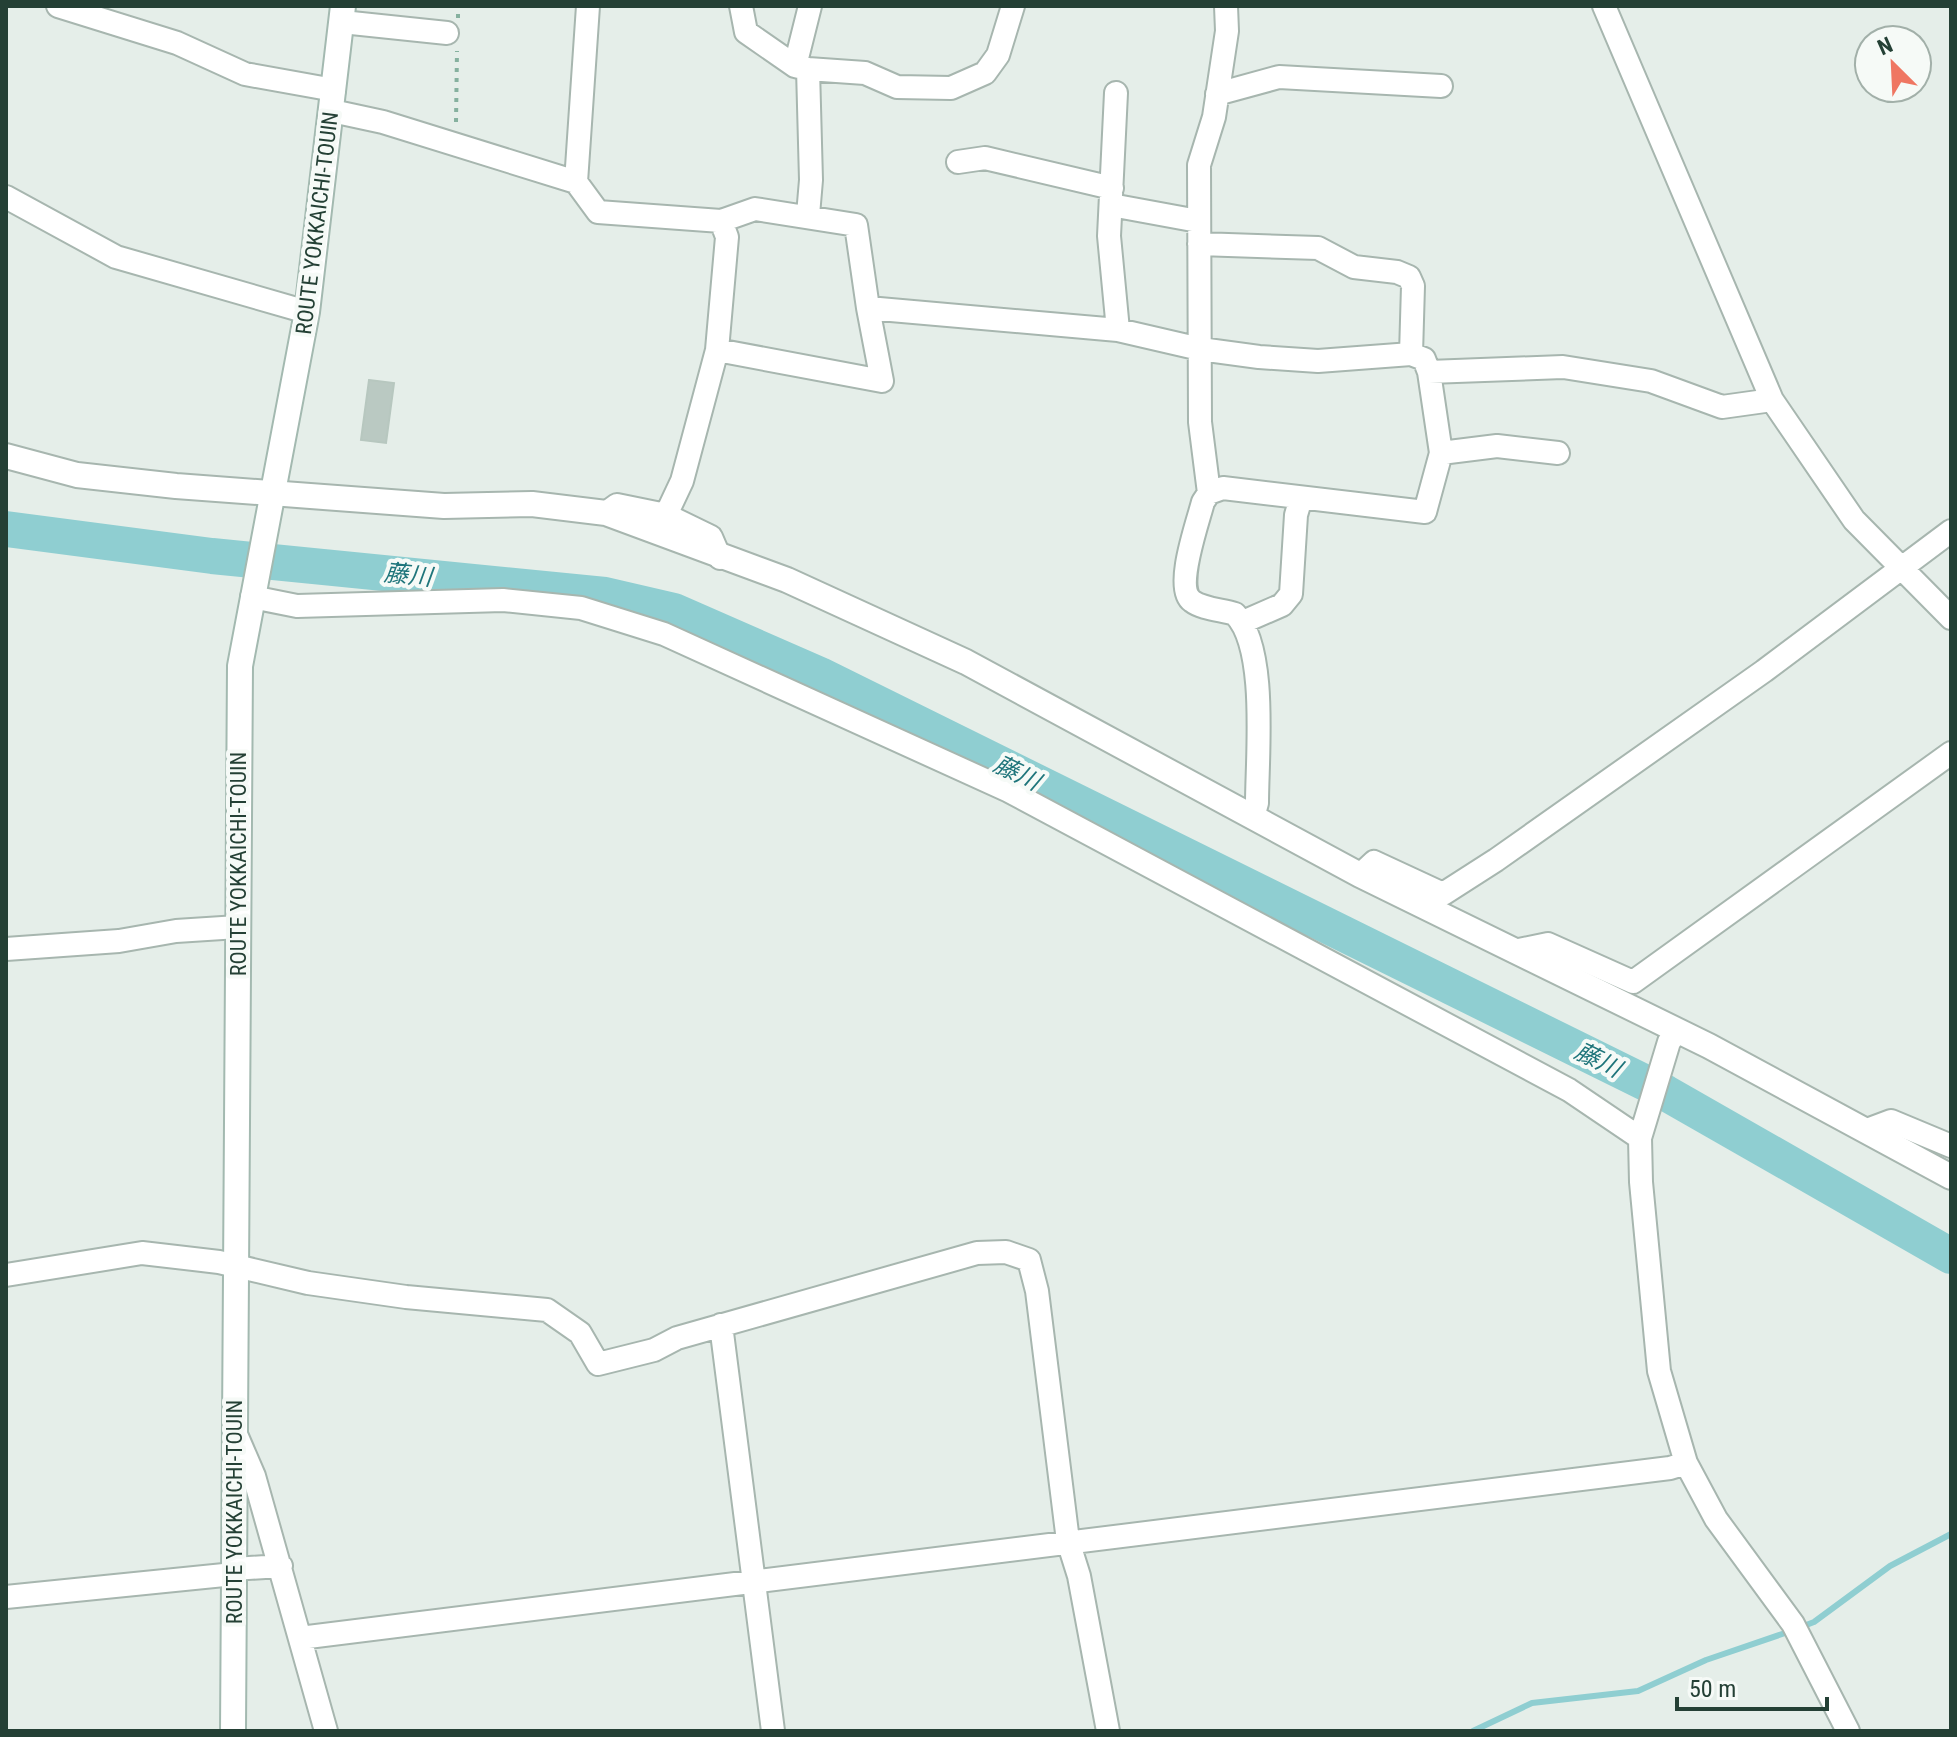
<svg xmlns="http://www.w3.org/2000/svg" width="1957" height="1737" viewBox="0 0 1957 1737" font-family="'Roboto Condensed','Noto Sans JP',sans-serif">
<rect width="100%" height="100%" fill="#e5eee9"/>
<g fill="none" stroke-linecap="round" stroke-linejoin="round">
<!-- stream -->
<path stroke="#8fced1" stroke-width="6" d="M1801 1627 1814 1622 1890 1566 1951 1534
M1473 1731 1532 1703 1638 1691 1706 1660 1791 1631"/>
<!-- river -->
<path stroke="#8fced1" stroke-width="36" d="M6 529 212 556 605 595 674 611 820 675 1666 1093 1951 1256"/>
</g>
<!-- building -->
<path fill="#bac9c2" stroke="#b7c7bf" stroke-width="2" d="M369 380 394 383 386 443 361 440Z"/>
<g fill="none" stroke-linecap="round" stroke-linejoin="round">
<defs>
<path id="minor" d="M58 6 177 43 245 74 334 90
M741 6 746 32 795 66
M1226 6 1227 31 1214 117 1199 165 1200 422 1209 493 1203 502C1198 522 1174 588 1192 601 1202 609 1223 610 1235 614 1268 648 1257 756 1257 803L1253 817
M1604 6 1772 400 1854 520 1951 618
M342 22 447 33
M808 69 865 73 897 87 951 88 985 73 998 55 1013 6
M1116 93 1109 236 1118 330
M1217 94 1279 77 1441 86
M332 111 383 122 576 182 598 212 721 221 755 209 856 225 868 308 1118 330 1200 349 1259 357 1318 361 1411 354 1424 359 1429 372 1563 367 1651 381 1722 407 1772 400
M958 162 985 158 1112 188
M576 182 588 6
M6 197 116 257 307 312
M1111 205 1198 221
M808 215 811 180 808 69 795 66 810 6
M1199 244 1318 248 1354 267 1397 272 1409 277 1413 286 1411 354
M717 350 882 381 868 308
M1441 453 1497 446 1558 453
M1209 493 1223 488 1425 512 1441 453 1429 372
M606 513 617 505 666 515 682 481 717 350 727 237 721 221
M666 515 711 537 720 558
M252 597 297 606 503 600 581 608 664 634 1009 791 1569 1090 1640 1138
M1243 622 1282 605 1291 594 1296 515 1301 498
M1360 875 1374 862 1443 894 1496 860 1764 671 1951 531
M6 949 119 941 176 931 238 927
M1514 951 1548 944 1633 982 1951 753
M1677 1031 1669 1042 1640 1138 1641 1182 1659 1371 1686 1463 1716 1519 1793 1624 1848 1731
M1867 1130 1891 1121 1951 1146
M6 1275 142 1253 219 1262 308 1283 406 1297 547 1310 580 1333 598 1364 654 1350 677 1338 977 1253 1006 1252 1029 1260 1037 1291 1068 1541 1079 1576 1108 1731
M721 1325 773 1731
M235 1432 254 1476 326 1731
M234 1569 281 1566
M6 1597 234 1574
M300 1638 1670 1468 1686 1463"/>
<path id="tertiary" d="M6 456 77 475 176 486 444 506 532 504 606 513 787 580 966 662 1360 875 1709 1046 1951 1177"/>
<path id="secondary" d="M233 1731 240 666 307 312 343 6"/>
</defs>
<!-- minor casing -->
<use href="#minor" stroke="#a7b6af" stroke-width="26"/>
<!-- tertiary casing -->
<use href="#tertiary" stroke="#a7b6af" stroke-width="28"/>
<!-- secondary casing -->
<use href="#secondary" stroke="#a3b9b0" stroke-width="28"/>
<!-- path -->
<path stroke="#86b19f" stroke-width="4" stroke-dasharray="4 6" stroke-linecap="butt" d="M458 18V6
M456 122 457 51"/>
<!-- minor -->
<use href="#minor" stroke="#fff" stroke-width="22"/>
<!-- tertiary -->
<use href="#tertiary" stroke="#fff" stroke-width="24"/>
<!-- secondary -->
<use href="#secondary" stroke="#fff" stroke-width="24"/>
</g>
<g text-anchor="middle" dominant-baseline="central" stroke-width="8" stroke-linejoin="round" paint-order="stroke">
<!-- street labels -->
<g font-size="22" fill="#244035" stroke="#f6faf7">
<text transform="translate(317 223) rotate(-83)">ROUTE YOKKAICHI-TOUIN</text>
<text transform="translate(238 864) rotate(-90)">ROUTE YOKKAICHI-TOUIN</text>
<text transform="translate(234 1512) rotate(-90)">ROUTE YOKKAICHI-TOUIN</text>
</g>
<!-- water labels -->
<g font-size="24" font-style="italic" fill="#1f757b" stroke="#f6faf7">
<text transform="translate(408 575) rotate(6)">藤川</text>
<text transform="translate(1017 773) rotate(26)">藤川</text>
<text transform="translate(1598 1060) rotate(26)">藤川</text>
</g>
</g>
<!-- border -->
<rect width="1957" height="1737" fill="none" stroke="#244035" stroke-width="16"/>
<!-- north arrow -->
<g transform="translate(1893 64) rotate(336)"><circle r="38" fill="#f6faf7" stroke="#a2b0a9" stroke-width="2"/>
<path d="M0-6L14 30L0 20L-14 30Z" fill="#ef7662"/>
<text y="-12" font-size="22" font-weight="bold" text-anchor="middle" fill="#244035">N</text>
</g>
<!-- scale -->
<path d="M1677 1697v12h150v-12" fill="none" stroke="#244035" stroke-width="4"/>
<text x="1689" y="1697" font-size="24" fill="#244035" stroke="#f6faf7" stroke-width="6" paint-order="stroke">50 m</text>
</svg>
